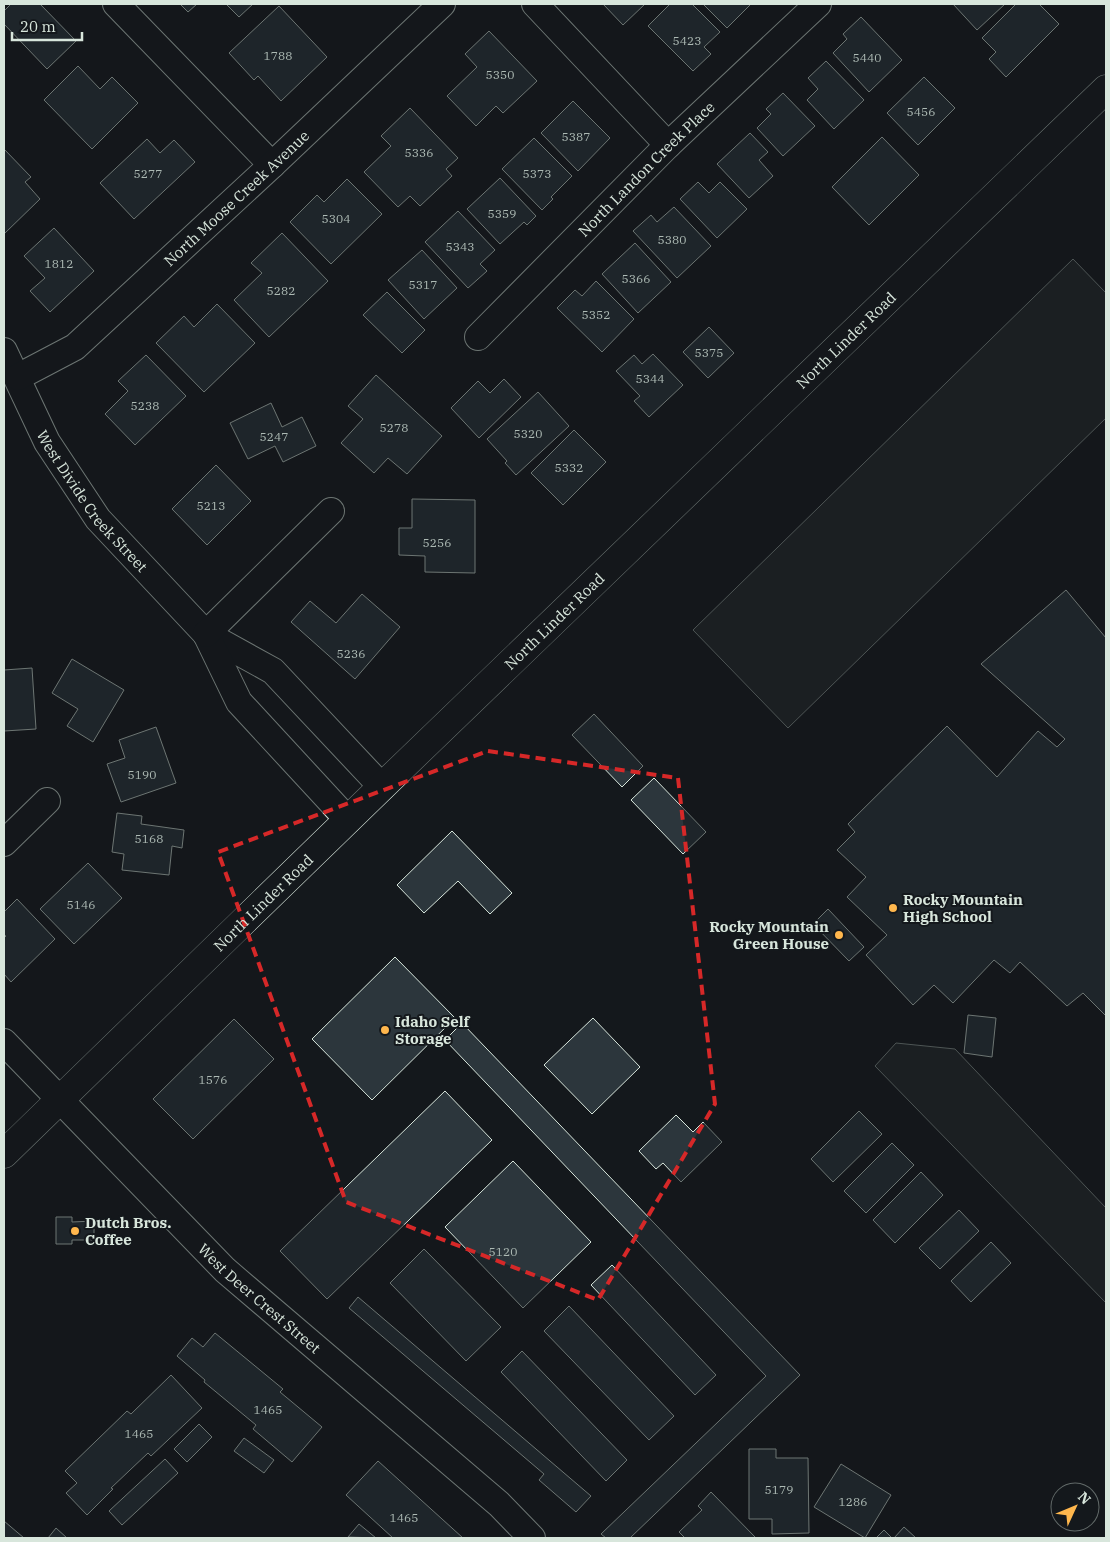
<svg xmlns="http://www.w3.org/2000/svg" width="1110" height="1542" viewBox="0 0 1110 1542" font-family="'IBM Plex Serif',serif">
<rect width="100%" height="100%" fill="#14181c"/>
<!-- parking -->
<path fill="#24282b" stroke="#939e99" d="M1073 259 1106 293V418L788 728 693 630Z
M896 1043 955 1049 1106 1208V1303L875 1066Z"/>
<!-- building -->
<path fill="#2c363c" stroke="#d8e6dc" d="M11 4H40L76 41 47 69 4 24V11Z
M180 4H197L188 12Z
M226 4H253L239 17Z
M603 4H645L623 25Z
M670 4H692L720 32 704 47 711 54 693 71 648 26Z
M703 4H751L727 28Z
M953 4H1005L977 30Z
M1016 4H1039L1059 24 1006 77 989 59 996 52 982 38Z
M279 6 327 57 281 101 258 76 254 80 229 53Z
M861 17 902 60 869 92 833 53 847 39 843 34Z
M489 31 537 81 503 113 496 106 476 126 447 96 477 67 465 54Z
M826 61 864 100 834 129 807 100 818 89 808 78Z
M78 66 100 89 112 77 138 103 92 149 44 100Z
M924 77 955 108 918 145 887 113Z
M783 93 815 126 783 156 757 128 771 114 766 109Z
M573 101 610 138 578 171 541 133Z
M410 108 458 158 446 169 452 176 420 206 410 196 398 207 364 172 391 146 381 136Z
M750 133 768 152 759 160 773 176 749 198 717 164Z
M882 137 919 175 869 225 832 187Z
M534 138 572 176 551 197 553 199 542 210 502 169Z
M147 139 160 153 174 140 195 162 134 219 100 183Z
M4 149 31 177 25 182 40 199 4 234Z
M500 178 536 216 527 225 524 222 500 244 467 209Z
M347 179 382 214 331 264 290 222 317 195 324 202Z
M698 182 709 193 720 182 747 209 717 238 680 199Z
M674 207 711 246 677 278 633 231 651 215 657 222Z
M458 211 495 250 480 264 487 271 468 288 425 242Z
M54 228 94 271 50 312 30 291 45 278 24 256Z
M282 233 328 281 269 337 234 300 262 273 251 263Z
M635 243 671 282 638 313 602 274Z
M422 250 457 288 424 319 388 280Z
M596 281 634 319 602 352 557 308 575 290 582 296Z
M387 292 425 330 402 353 363 315Z
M217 304 255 343 204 392 156 343 184 316 194 327Z
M709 327 734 353 708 378 683 352Z
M653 354 683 385 649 417 634 401 640 396 616 371 634 355 642 364Z
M146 355 186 396 135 445 105 414 128 391 118 381Z
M376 375 442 436 407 474 388 458 374 473 341 443 363 419 348 406Z
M504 379 521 397 479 438 451 408 478 381 490 393Z
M538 392 569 426 516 475 505 463 507 461 487 439Z
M271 403 282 427 302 417 316 446 283 462 275 446 248 459 230 423Z
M574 430 606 462 563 505 531 473Z
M216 465 251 501 207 545 172 509Z
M412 499 475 500V573L425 572V556L399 555V528H412Z
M1066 590 1106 638V1016L1083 993 1067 1006 1020 962 1010 973 994 960 953 1003 934 985 913 1005 866 955 887 935 847 897 866 877 837 850 855 832 848 824 947 726 997 777 1038 731 1057 747 1065 739 981 664Z
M362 594 400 627 355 679 291 622 310 601 336 623Z
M72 659 124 690 93 742 67 726 78 709 52 693Z
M32 668 36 729 4 731V670Z
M594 714 643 766 622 787 572 735Z
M156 727 176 783 121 802 107 764 125 758 119 740Z
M654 778 706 832 683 854 631 800Z
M117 813 142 816 141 824 184 830 182 848 172 846 169 875 122 870 124 854 112 852Z
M452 831 512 893 490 914 458 881 424 913 397 885Z
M88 863 122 898 74 944 40 909Z
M17 899 55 939 11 982 4 974V938L6 936 4 935V912Z
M828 909 864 947 849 961 813 924Z
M395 957 455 1018 372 1100 312 1039Z
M968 1015 996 1018 992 1057 964 1053Z
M593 1018 640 1067 592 1114 544 1065Z
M234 1019 274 1059 193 1139 153 1099Z
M462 1023 800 1375 630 1538H606L601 1534 766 1376 445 1040Z
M445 1091 492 1140 327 1299 280 1251Z
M859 1111 882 1134 833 1182 811 1159Z
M676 1115 693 1132 703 1122 722 1142 681 1182 663 1163 656 1169 639 1151Z
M892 1143 914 1165 866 1213 844 1191Z
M513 1161 591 1242 523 1308 445 1227Z
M921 1172 943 1195 895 1243 873 1220Z
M959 1210 979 1231 940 1269 919 1248Z
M56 1217H72V1222L94 1221V1240H72V1244H56Z
M991 1242 1011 1263 971 1302 951 1281Z
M424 1249 501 1327 466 1361 390 1283Z
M612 1265 716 1375 695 1395 591 1285Z
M358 1297 591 1496 576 1512 539 1480 544 1474 349 1308Z
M569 1306 674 1416 649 1440 544 1331Z
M215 1333 283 1389 280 1392 322 1427 292 1462 253 1429 256 1425 204 1382 205 1380 177 1356 192 1338 203 1347Z
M522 1351 627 1460 606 1481 501 1372Z
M171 1375 202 1408 151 1456 148 1453 111 1488 113 1489 87 1515 66 1493 77 1483 65 1471 127 1411 131 1414Z
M199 1424 212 1437 187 1462 174 1449Z
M244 1438 274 1460 264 1473 234 1451Z
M749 1449H776V1458H808L809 1533 772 1534V1519H749Z
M165 1459 178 1473 122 1525 109 1511Z
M378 1461 463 1538H393L346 1495Z
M841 1464 891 1495 865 1538 814 1507Z
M711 1492 756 1538H685L679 1532 702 1510 698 1506Z
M4 1521 24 1538H4Z
M359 1524 376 1538 348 1537Z
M904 1527 916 1538H894Z
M56 1528 67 1538H48Z
M884 1530 892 1538H876Z"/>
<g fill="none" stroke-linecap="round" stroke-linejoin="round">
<defs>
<g id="minor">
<path d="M116 4 272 165"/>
<path d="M535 4 668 145"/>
<path id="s1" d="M478 337 668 145 818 4"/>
<path id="s2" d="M4 351 47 442 98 519 206 634 273 671 382 787"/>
<path id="s3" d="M18 377 75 347 272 165 442 4"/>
<path d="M206 634 239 702 348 820"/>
<path d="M206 634 331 511"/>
<path d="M4 843 47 801"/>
<path id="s4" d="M4 1042 225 1270 499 1504 532 1538"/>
</g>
<g id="major">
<path id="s5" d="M4 1154 393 776 1106 89"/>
</g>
</defs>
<!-- minor casing -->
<use href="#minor" stroke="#d8e6dc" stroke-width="28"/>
<!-- major casing -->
<use href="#major" stroke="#d8e6dc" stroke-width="29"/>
<!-- minor -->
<use href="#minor" stroke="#14181c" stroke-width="26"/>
<!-- major -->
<use href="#major" stroke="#14181c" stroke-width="28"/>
</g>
<!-- marked area -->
<path d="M0 0H1110V1542H0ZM488 751 678 778 715 1104 598 1300 346 1202 218 852Z" fill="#14181c" fill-opacity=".55" fill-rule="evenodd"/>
<path fill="none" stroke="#d62828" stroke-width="4" stroke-dasharray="10 6" stroke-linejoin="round" d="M488 751 678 778 715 1104 598 1300 346 1202 218 852Z"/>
<!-- markers -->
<g fill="#ffb74d" stroke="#14181c" stroke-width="2">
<circle cx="893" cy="908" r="5"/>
<circle cx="839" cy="935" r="5"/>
<circle cx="385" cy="1030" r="5"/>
<circle cx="75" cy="1231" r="5"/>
</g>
<g text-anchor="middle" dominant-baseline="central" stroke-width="4" stroke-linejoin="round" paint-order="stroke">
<!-- number labels -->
<g font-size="12" fill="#adbab4">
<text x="687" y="40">5423</text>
<text x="278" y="55">1788</text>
<text x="867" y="57">5440</text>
<text x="500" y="74">5350</text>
<text x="921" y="111">5456</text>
<text x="576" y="136">5387</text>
<text x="419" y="152">5336</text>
<text x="148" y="173">5277</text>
<text x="537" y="173">5373</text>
<text x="502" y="213">5359</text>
<text x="336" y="218">5304</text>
<text x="672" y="239">5380</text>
<text x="460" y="246">5343</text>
<text x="59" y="263">1812</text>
<text x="636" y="278">5366</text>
<text x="423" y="284">5317</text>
<text x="281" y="290">5282</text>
<text x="596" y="314">5352</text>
<text x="709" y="352">5375</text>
<text x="650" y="378">5344</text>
<text x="145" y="405">5238</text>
<text x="394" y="427">5278</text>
<text x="528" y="433">5320</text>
<text x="274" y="436">5247</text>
<text x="569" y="467">5332</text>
<text x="211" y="505">5213</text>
<text x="437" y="542">5256</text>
<text x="351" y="653">5236</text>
<text x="142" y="774">5190</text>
<text x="149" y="838">5168</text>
<text x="81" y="904">5146</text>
<text x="213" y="1079">1576</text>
<text x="503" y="1251">5120</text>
<text x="268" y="1409">1465</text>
<text x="139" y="1433">1465</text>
<text x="779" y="1489">5179</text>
<text x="853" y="1501">1286</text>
<text x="404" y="1517">1465</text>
</g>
<!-- street labels -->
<g font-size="15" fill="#d8e6dc" stroke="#14181c">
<text stroke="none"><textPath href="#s1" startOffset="238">North Landon Creek Place</textPath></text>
<text stroke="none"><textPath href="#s3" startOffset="284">North Moose Creek Avenue</textPath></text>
<text stroke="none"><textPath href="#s5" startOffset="1171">North Linder Road</textPath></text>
<text stroke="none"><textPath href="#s2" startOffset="175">West Divide Creek Street</textPath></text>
<text stroke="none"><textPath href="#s5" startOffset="766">North Linder Road</textPath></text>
<text stroke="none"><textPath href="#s5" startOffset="361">North Linder Road</textPath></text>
<text stroke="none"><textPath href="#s4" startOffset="362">West Deer Crest Street</textPath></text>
</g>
<!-- poi labels -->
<g font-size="15" font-weight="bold" fill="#d8e6dc" stroke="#14181c" text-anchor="start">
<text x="903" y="899">Rocky Mountain<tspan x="903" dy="17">High School</tspan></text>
<text x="829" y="926" text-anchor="end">Rocky Mountain<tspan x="829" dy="17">Green House</tspan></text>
<text x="395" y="1021">Idaho Self<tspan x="395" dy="17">Storage</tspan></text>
<text x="85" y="1222">Dutch Bros.<tspan x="85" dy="17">Coffee</tspan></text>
</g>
</g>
<!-- border -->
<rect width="1110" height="1542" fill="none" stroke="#d8e6dc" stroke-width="10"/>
<!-- north arrow -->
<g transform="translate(1075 1507) rotate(46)"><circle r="24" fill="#14181c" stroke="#626a69"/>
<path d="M0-4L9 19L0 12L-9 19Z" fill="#ffb74d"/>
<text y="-8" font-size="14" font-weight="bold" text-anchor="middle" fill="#d8e6dc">N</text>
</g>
<!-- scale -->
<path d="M12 32v8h70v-8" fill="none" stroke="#d8e6dc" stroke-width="2.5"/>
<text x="20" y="32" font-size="15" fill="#d8e6dc" stroke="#14181c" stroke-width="4" paint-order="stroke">20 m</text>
</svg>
